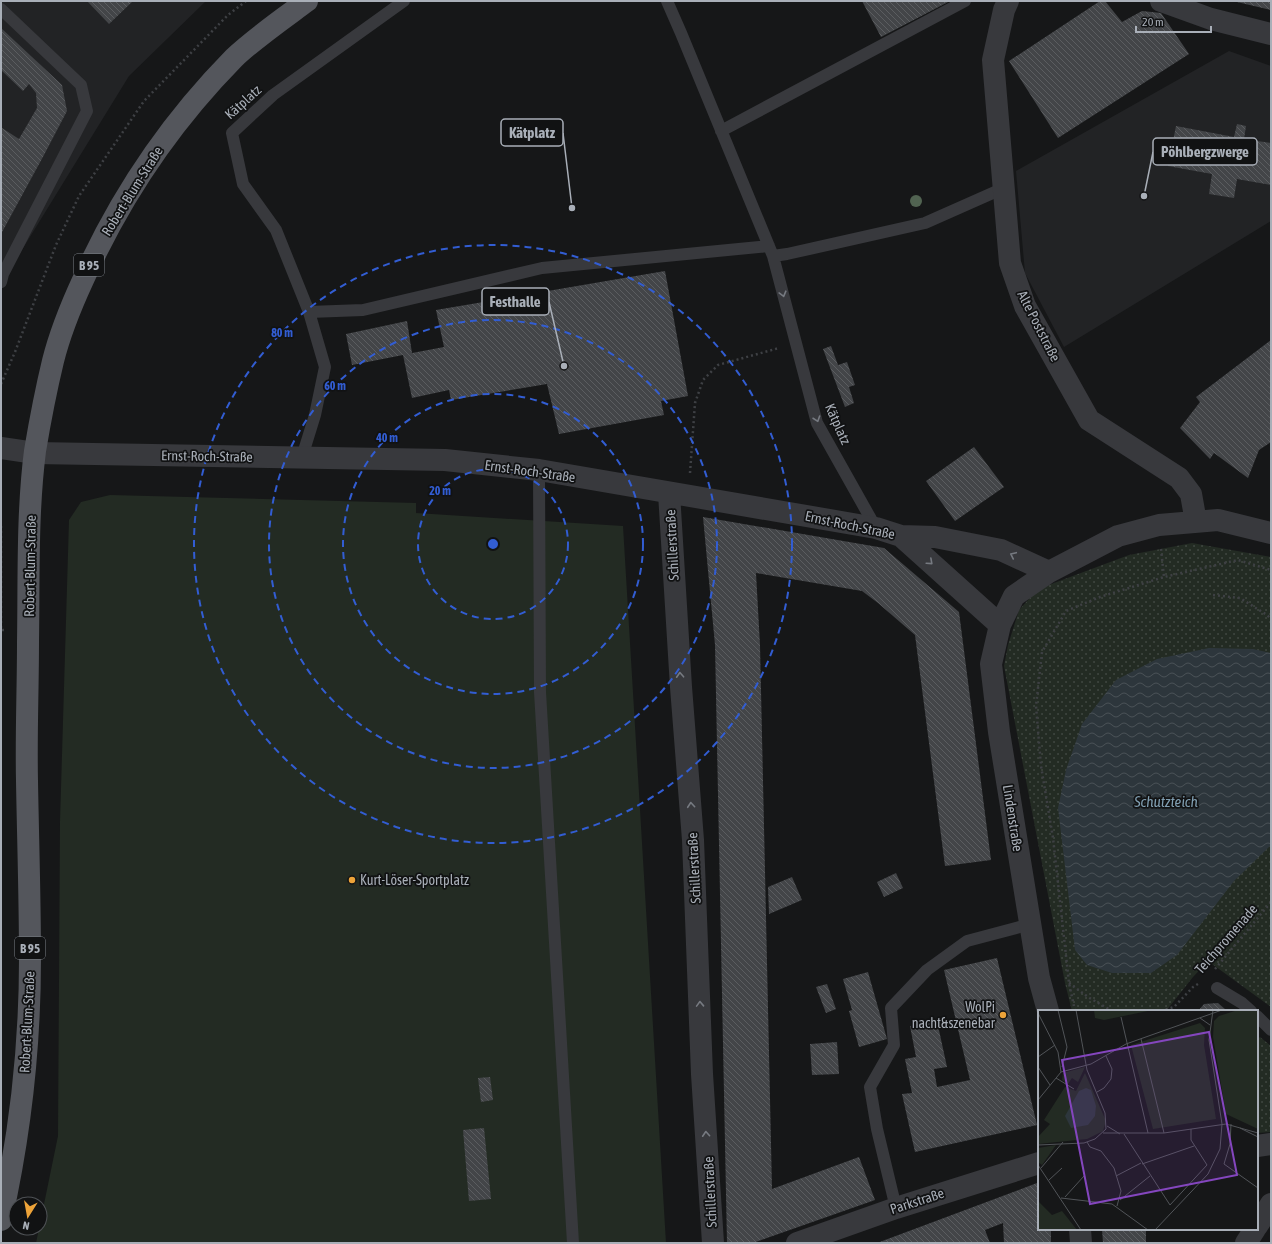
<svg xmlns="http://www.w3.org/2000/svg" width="1272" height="1244" viewBox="0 0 1272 1244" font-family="'Asap Condensed',sans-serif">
<defs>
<pattern id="park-dots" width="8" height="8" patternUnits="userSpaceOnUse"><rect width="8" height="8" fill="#232b23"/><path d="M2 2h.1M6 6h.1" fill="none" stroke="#404741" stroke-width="1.8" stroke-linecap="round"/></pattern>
<pattern id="water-waves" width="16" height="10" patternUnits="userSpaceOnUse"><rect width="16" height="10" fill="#2d363c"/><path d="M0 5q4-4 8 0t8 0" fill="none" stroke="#495156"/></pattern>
<pattern id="building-back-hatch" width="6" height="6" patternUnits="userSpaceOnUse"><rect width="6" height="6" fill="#434548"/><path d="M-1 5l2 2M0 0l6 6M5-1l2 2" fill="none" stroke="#5b5d60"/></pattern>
</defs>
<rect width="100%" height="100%" fill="#161718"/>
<!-- built -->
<path fill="#222325" d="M1 1H206L129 76 1 284Z
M1229 51 1271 66V221L1064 347 1025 273 1016 171Z"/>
<!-- park -->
<path fill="url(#park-dots)" d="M1192 543 1271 557V1007L1208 961 1193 977 1166 1011H1072L1065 983 1004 666 1008 645 1019 610 1038 589 1129 555Z
M1260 1037 1271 1046V1132L1257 1133V1040Z"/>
<!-- pitch -->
<path fill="#232b23" d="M110 495 416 503V513L623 526 666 1243H36L58 1136 60 822 69 520 81 502Z"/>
<!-- water -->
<path fill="url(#water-waves)" d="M1209 648 1253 649 1271 653V845L1234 881 1177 955 1151 973H1112L1087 965 1075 950 1058 808 1066 770 1082 724 1116 680 1157 659Z"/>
<!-- building -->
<path fill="url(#building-back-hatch)" d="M87 1H133L109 24Z
M862 1H950L881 37Z
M1100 1H1105L1122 22 1142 11 1161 13 1189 54 1058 138 1009 61Z
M1237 1H1271V10L1237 2Z
M1 28 62 85 67 111 44 155 1 234V131L2 128 19 139 37 108 36 93 29 84 23 91 1 70Z
M1237 124 1246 126 1244 139 1271 143V185L1237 179 1234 198 1209 194 1212 174 1168 166 1176 126 1234 137Z
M665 271 688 396 661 401 664 415 559 434 547 384 451 400 449 390 412 398 403 355 352 365 346 334 407 321 412 353 444 347 436 310Z
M1271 340V442L1259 450 1248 478 1214 453 1210 459 1180 428 1200 402 1196 397Z
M831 346 838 365 847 362 855 385 849 387 854 403 845 407 823 349Z
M974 447 1004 487 955 521 926 481Z
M703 517 884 548 959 612 991 860 945 866 915 635 878 603 862 591 756 573 760 645 772 1189 859 1157 875 1200 753 1243H727L715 645Z
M896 873 903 888 884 897 877 882Z
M792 877 802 900 769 914 768 887Z
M997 958 1037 1125 915 1152 902 1094 912 1093 905 1059 916 1057 910 1026 937 1021 947 1067 934 1069 937 1087 970 1080 944 970Z
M868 972 887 1039 859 1047 849 1011 852 1010 843 979Z
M827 984 836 1009 826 1013 816 987Z
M1218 1003 1227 1011H1198L1204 1004Z
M837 1042 839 1074 812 1075 810 1044Z
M490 1077 493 1100 481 1102 478 1078Z
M484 1128 491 1199 469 1201 463 1130Z
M1037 1183 1039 1185V1229H1051V1243H1004L1003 1223 985 1230 990 1243H877Z
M1102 1229H1146V1243H1103Z"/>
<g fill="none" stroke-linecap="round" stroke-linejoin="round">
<!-- path -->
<path stroke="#3e4044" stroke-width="2.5" stroke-dasharray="2 3" stroke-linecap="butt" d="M1 384 15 352 56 245 79 196 144 101 228 15 246 1
M690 473 695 403 703 380 718 365 779 348
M1 526V630H4
M1161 549 1164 577
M1213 595 1240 598 1267 615 1271 619
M1215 969 1271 902
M1069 983 1088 997 1112 1011
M1075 1011 1069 983 1053 838 1041 766 1036 706 1042 652 1066 611 1100 597 1164 577 1238 560 1271 570
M1161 1011 1174 1007 1193 987 1198 984"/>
<!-- service -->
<path stroke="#38393d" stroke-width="12" d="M667 1 681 33 773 256 817 423 876 528
M1 9 81 85 87 111 3 274 1 282
M721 131 965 1
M773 256 787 254 925 223 1004 188
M309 312 363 310 542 268 769 246
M302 457 315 415 325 367 309 312 276 230 243 184 232 133 273 95 404 1
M539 470 540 692 573 1243
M1217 988 1242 1003 1251 1011
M1257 1016 1271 1030
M896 1208 877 1129 870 1087 894 1045 891 1008 927 970 967 941 1031 924"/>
<!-- minor -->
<path stroke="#38393d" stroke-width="22" d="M1008 1 1004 10 993 60 1010 263 1025 306 1089 420 1179 478 1191 494 1196 522
M1161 1 1211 19 1271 34
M1 448 35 453 445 460 539 470 876 528 901 536 935 537 1001 550 1049 572
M669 493 681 687 693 840 702 1074 713 1243
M901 536 1000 625
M1048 1011 1039 978 999 732 991 664 1000 625 1014 596 1049 572 1118 536 1159 525 1218 520 1271 533
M1257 1146 1271 1144
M1257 1226 1271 1204
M1080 1229 1081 1243
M797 1243 896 1208 1039 1163
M1246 1243 1255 1229"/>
<!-- primary -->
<path stroke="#54565c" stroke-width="22" d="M1 1220C20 1135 30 1047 30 959 30 899 28 840 27 781 26 734 28 688 28 642 29 579 27 514 35 451 40 421 46 390 53 361 60 333 71 306 83 280 120 197 170 123 234 58 255 38 284 18 307 1"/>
</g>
<!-- trees -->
<circle fill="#516351" cx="916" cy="201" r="6"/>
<!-- one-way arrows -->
<defs><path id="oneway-chevron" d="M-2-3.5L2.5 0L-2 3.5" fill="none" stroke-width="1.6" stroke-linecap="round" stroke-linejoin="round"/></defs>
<g stroke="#767a81">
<use href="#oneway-chevron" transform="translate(783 294) rotate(75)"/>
<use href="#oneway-chevron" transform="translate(817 419) rotate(71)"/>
<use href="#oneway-chevron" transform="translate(1013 555) rotate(-155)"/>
<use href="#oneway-chevron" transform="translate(930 562) rotate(42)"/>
<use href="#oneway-chevron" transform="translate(680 675) rotate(-93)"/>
<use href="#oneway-chevron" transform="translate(691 805) rotate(-95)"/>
<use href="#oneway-chevron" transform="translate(700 1004) rotate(-92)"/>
<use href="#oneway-chevron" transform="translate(706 1134) rotate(-94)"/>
</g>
<!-- distance rings -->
<g fill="none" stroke="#325dd3" stroke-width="2" stroke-dasharray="7 5">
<circle cx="493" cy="544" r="75"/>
<circle cx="493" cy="544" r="150"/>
<circle cx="493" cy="544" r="224"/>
<circle cx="493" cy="544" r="299"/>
</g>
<!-- markers -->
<g fill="#eda339" stroke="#111213" stroke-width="1.5">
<circle cx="352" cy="880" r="4"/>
<circle cx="1003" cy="1015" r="4"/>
</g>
<g text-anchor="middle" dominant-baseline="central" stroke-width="3.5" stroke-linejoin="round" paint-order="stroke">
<!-- shield labels -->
<g fill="#111213" stroke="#7b8086" stroke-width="1">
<rect x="74" y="254" width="30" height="22" rx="3"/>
<rect x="15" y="937" width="30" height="22" rx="3"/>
</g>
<g font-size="13" font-weight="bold" fill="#a9afb8">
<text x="89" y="265">B 95</text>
<text x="30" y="948">B 95</text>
</g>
<!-- street labels -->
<g font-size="14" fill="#a9afb8" stroke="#111213">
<text transform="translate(243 102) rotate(-42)">Kätplatz</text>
<text transform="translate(132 191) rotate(-58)">Robert-Blum-Straße</text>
<text transform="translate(1039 326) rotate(63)">Alte Poststraße</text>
<text transform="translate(838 424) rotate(66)">Kätplatz</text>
<text transform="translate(207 456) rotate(1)">Ernst-Roch-Straße</text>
<text transform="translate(530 471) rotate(8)">Ernst-Roch-Straße</text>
<text transform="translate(850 525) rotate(12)">Ernst-Roch-Straße</text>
<text transform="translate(672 545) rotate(-93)">Schillerstraße</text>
<text transform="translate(30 566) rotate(-89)">Robert-Blum-Straße</text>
<text transform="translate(1013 818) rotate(81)">Lindenstraße</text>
<text transform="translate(694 868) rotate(-93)">Schillerstraße</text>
<text transform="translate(1226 939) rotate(-49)">Teichpromenade</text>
<text transform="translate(27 1022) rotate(-87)">Robert-Blum-Straße</text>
<text transform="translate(710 1192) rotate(-93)">Schillerstraße</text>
<text transform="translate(917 1201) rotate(-18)">Parkstraße</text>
</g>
<!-- poi labels -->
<g font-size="14" fill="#a9afb8" stroke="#111213" text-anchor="start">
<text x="360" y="880">Kurt-Löser-Sportplatz</text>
<text x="995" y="1007" text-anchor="end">WolPi<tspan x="995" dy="16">nacht&amp;szenebar</tspan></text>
</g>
<!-- water labels -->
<g font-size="15" font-style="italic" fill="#819fb2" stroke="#111213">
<text x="1166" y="801">Schutzteich</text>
</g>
</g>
<!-- overview -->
<g transform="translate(1038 1010)">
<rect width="220" height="220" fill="#161718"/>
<path d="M220 0V119L188 104 175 27 176 11 181 6 200 0ZM47 57 40 72 34 68 30 74 24 70 25 63ZM47 63 68 111 65 121 49 129 0 134V127L12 114 6 110 27 77 38 81ZM18 135 4 155 0 152V138Z" fill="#232b23"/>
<path d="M56 0H110V1L66 10 57 8ZM1 192 14 205 24 201 39 220H0Z" fill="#232b23"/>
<path d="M162 13 167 18 166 35 178 109 115 119 93 35Z" fill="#232b23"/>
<path d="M48 78 53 80 58 96 57 106 50 115 33 118 27 106 41 81Z" fill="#2d363c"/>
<path fill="none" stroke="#515458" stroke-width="1" d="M20 0 29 37 24 57M0 3 20 42 23 62M83 7 110 123M162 8 172 15M103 29 126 123M0 47 17 35M0 57 12 75M18 68 36 79M59 82 66 78 73 69 74 59 68 46M0 90 23 62 53 54 88 34 184 0M193 114 192 134 186 154 220 178M69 116 82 124M202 118 220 127M65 123H126L188 114 220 123M86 124 132 195 169 155 153 130V119M49 132 52 137 63 141 76 158 83 181 79 196M0 135 46 133 57 129 68 119 67 103 49 60 38 0M104 154 156 136M0 155 43 220M3 158 25 132M78 166 103 153M11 170 24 158M27 187 46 166M23 188 74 194 110 220M82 190 112 166M117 220 170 164 182 139 184 114 171 30 175 0"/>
<path fill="#8446be" fill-opacity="0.15" stroke="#8446be" stroke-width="2" d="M171 22 199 165 52 194 24 50Z"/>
<rect width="220" height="220" fill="none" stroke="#a9afb8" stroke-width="2"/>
</g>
<circle cx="493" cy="544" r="6" fill="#325dd3" stroke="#111213" stroke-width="2"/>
<g font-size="12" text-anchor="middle" font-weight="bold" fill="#325dd3" stroke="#111213" stroke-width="3.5" stroke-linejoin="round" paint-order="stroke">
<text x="282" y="337">80 m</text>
<text x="335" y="390">60 m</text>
<text x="387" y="442">40 m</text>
<text x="440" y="495">20 m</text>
</g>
<!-- callouts -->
<path fill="none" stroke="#a9afb8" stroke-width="1.5" d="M572 208L563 133M1144 196L1153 152M564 366L549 302"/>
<g fill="#a9afb8" stroke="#111213" stroke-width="1.5">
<circle cx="572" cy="208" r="4"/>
<circle cx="1144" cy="196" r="4"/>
<circle cx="564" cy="366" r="4"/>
</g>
<g fill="#111213" stroke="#a9afb8" stroke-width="1.5">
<rect x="501" y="119" width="62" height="27" rx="4"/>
<rect x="1153" y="138" width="104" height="27" rx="4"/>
<rect x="482" y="288" width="67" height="27" rx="4"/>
</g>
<g font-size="15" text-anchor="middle" font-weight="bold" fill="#a9afb8">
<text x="532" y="138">Kätplatz</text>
<text x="1205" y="157">Pöhlbergzwerge</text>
<text x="515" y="307">Festhalle</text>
</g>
<!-- border -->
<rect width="1272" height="1244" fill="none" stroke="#a9afb8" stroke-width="4"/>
<!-- north arrow -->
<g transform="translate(28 1216) rotate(191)"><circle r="19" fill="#111213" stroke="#4e5155"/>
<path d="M0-3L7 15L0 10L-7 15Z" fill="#eda339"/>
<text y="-6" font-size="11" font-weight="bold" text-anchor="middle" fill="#a9afb8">N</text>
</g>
<!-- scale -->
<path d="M1136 26v6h75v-6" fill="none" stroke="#a9afb8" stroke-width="2"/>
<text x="1142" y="26" font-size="12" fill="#a9afb8" stroke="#111213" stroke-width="3" paint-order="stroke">20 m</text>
</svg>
